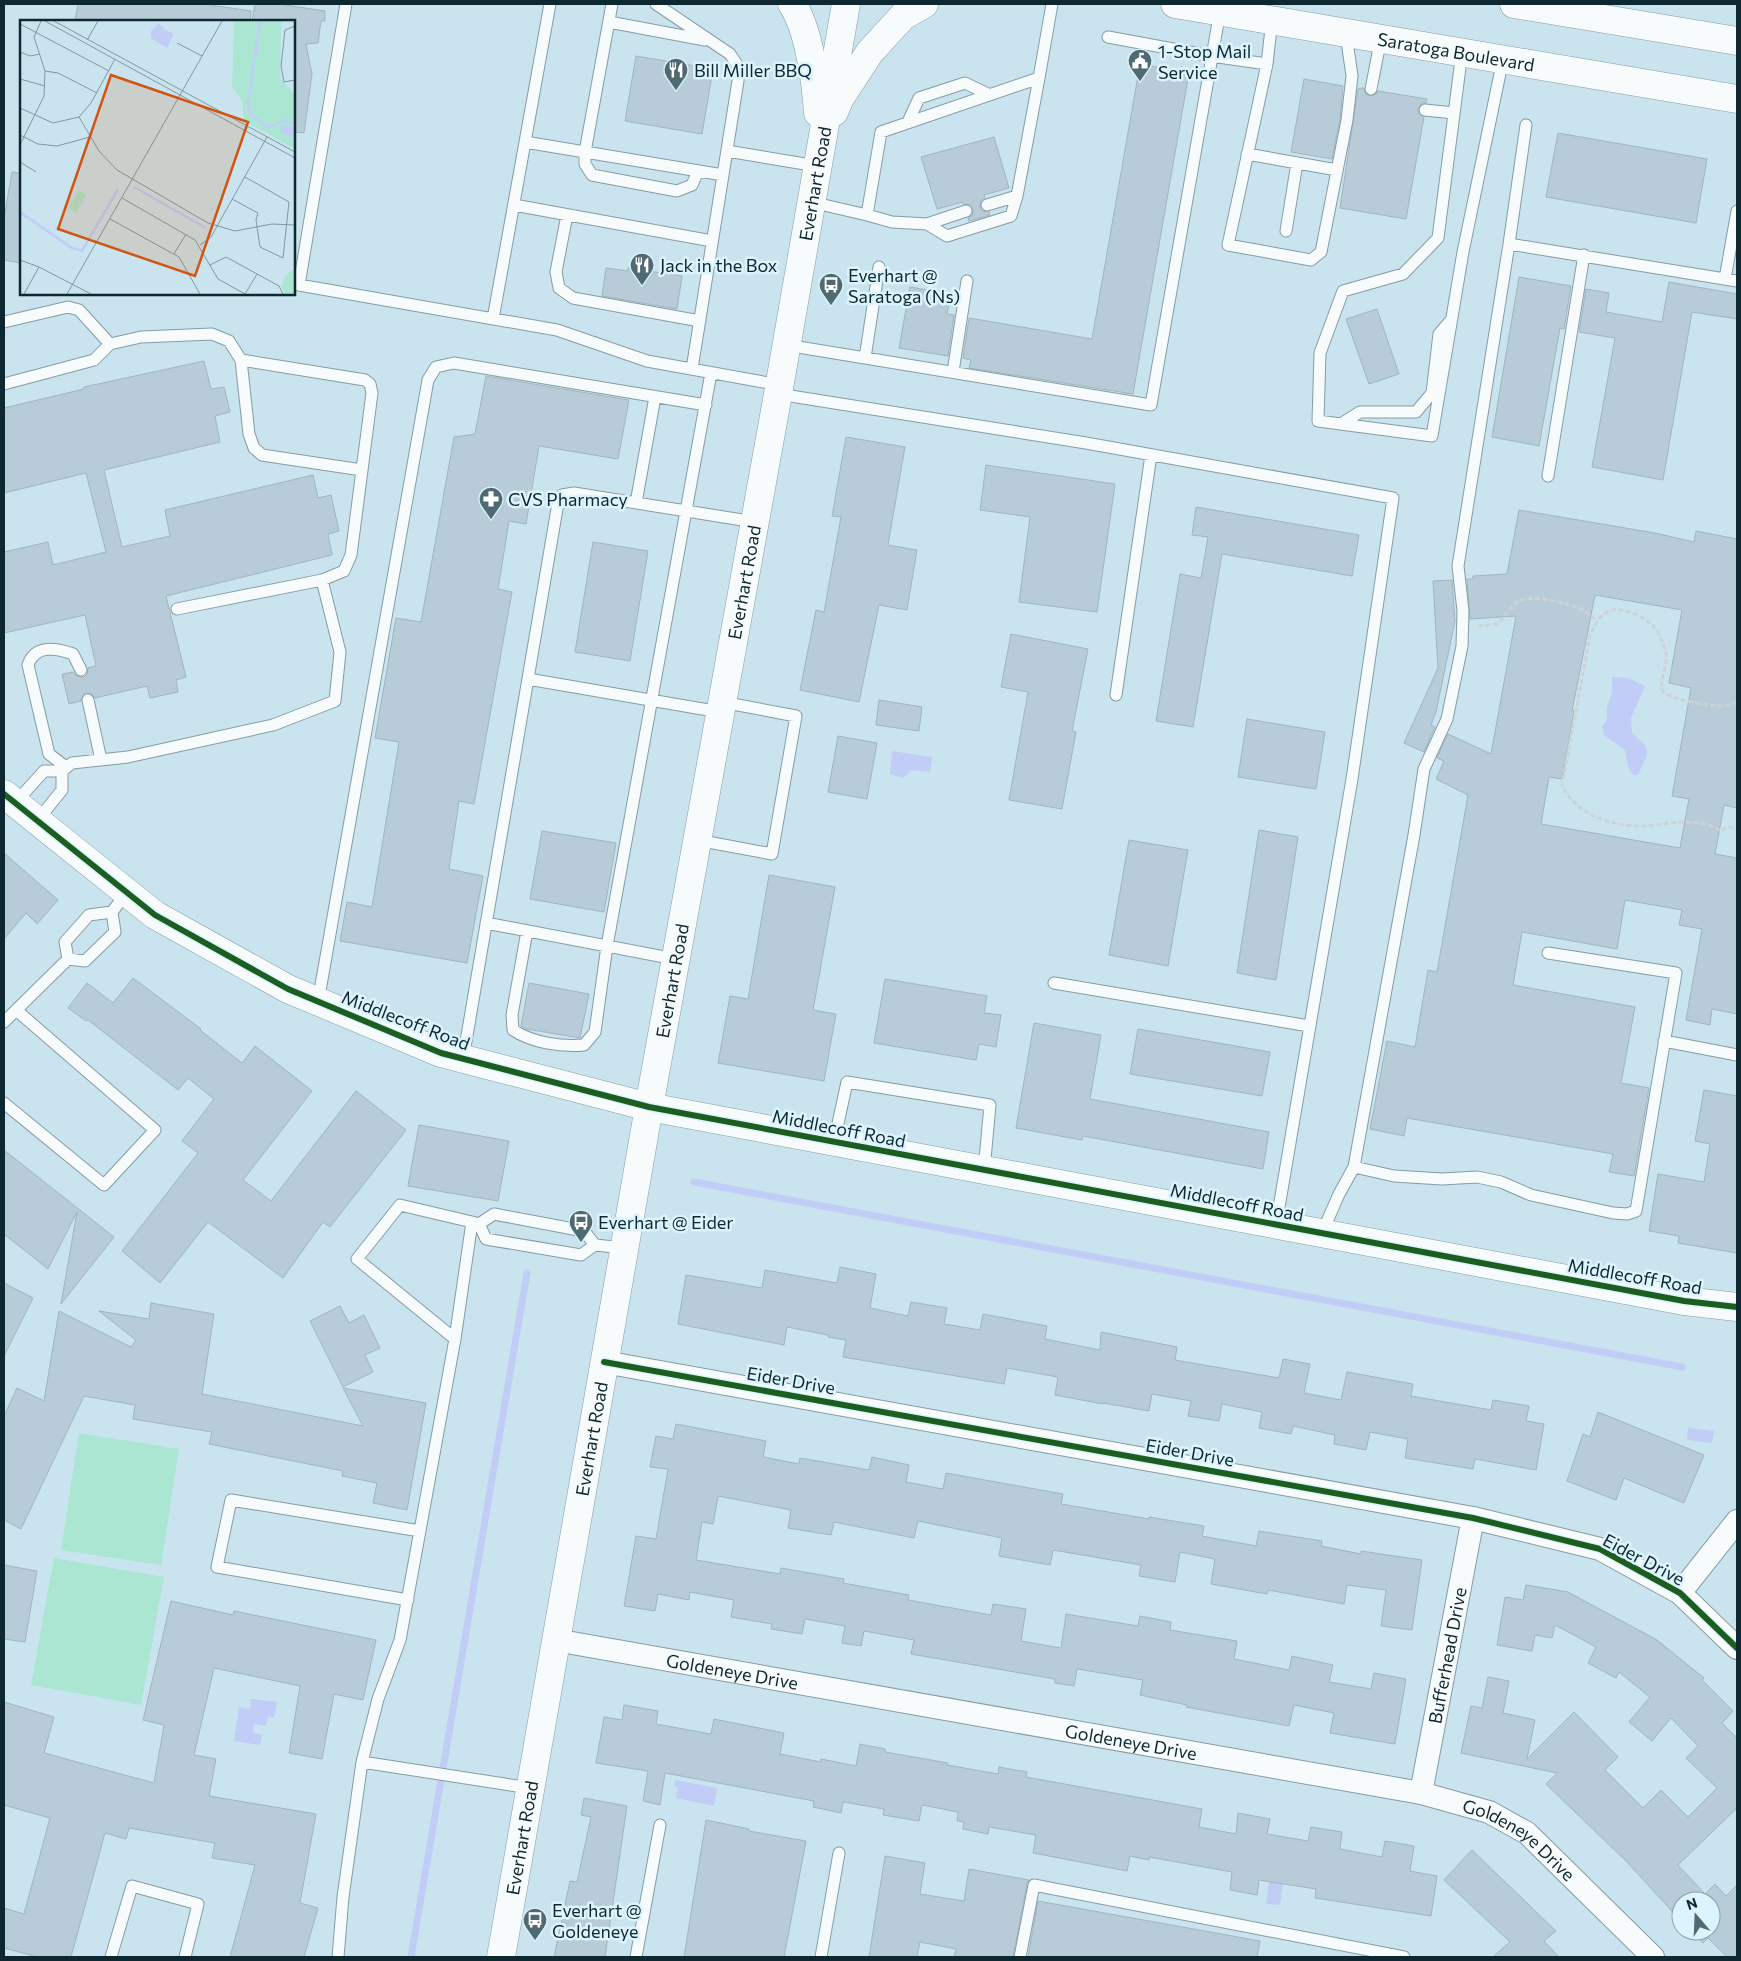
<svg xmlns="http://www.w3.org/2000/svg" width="1741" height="1961" viewBox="0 0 1741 1961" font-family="Commissioner,sans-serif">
<rect width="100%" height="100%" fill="#c9e4ee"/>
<!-- green -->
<path fill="#abe6d2" d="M79 1433 179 1449 161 1565 61 1550Z
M54 1558 164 1577 141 1705 31 1685Z"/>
<!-- water -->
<path fill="#c1ccf7" d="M1612 677 1628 678 1645 686 1631 718 1632 733 1646 746 1647 755 1638 775H1633L1628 767 1625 750 1605 736 1602 726 1607 720V707L1612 693Z
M892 751 932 757 930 772 910 770 908 774 903 778 890 774Z
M1688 1428 1714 1431 1712 1443 1687 1440Z
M251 1699 277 1702 274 1718 268 1717 266 1726 254 1724 253 1733 262 1735 260 1745 234 1741 239 1707 250 1709Z
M675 1780 717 1788 714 1806 676 1798 678 1787 674 1786Z
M1269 1881 1283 1883 1280 1905 1266 1904Z"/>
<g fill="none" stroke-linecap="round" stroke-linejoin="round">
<!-- stream -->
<path stroke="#c1ccf7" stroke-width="7" d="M694 1182 1682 1367
M411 1957 527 1273"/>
</g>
<!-- building -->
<path fill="#b7ccd8" stroke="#a0b5bf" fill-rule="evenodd" d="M78 4H204L251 11 250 21H75Z
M255 4H279L325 11V21H321L318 43 306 44 312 74 304 133 294 132V21H252Z
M636 56 713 69 702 134 625 121Z
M1140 64 1189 73 1133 394 969 368 971 360 963 358 969 318 1092 339Z
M1304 79 1343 86 1340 119 1332 159 1291 152Z
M1361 88H1364L1366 94 1370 96 1376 94 1378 91 1427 99 1426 103H1422L1418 109V113L1424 117 1406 219 1340 208 1358 89Z
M1558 133 1707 159 1696 223 1546 197Z
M994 137 1009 188 984 195 985 198 981 200 980 207 982 211 989 212 990 215 969 221 968 218 972 216 973 209 971 205 963 204V202L937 209 921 157Z
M12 172 21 173V263L4 260V218Z
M606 268 628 271V268L682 276 677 309 602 296Z
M1519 277 1571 286 1564 329 1560 328 1539 446 1492 437Z
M1669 282 1737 294V319L1692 312 1663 480 1592 467 1615 338 1579 332 1586 289 1609 293 1606 312 1662 322Z
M910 287 951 294 947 314 954 315 948 356 899 348Z
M1377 309 1399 374 1369 384 1346 319Z
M204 361 211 389 224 387 230 412 215 416 220 442 104 470 122 547 170 536 165 510 313 475 318 498 331 495 339 531 328 534 332 555 166 596 186 677 176 680 178 692 150 698 147 686 95 698 91 693H86L83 695 81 701 69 704 62 674 73 672 77 676 84 677 87 674 88 668 96 666 85 615 4 633V552L48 542 53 565 106 552 86 473 4 493V408L84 389V387Z
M486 376 629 400 618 459 539 446 526 524 509 521 498 589 512 592 474 804 459 801 449 869 483 876 467 963 340 941 347 902 372 907 399 742 375 738 396 618 421 622 454 437 475 434Z
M846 437 905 447 888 545 917 550 907 610 879 605 859 702 800 690 816 610 824 612 841 517 832 516Z
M986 465 1115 484 1097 612 1019 602 1030 517 980 510Z
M1196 507 1359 535 1352 576 1222 554 1193 727 1156 721 1180 574 1201 578 1208 537 1192 535Z
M1519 510 1655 533 1694 542 1696 531 1737 539V808L1724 805 1715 854 1737 858V1014L1712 1009 1710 1025 1686 1020 1702 929 1679 925 1682 910 1625 900 1617 949 1522 932 1513 985 1635 1007 1621 1083 1649 1088 1634 1176 1609 1172 1613 1154 1407 1118 1404 1136 1370 1129 1387 1041 1415 1047 1428 970 1437 972 1468 795 1436 779 1444 761 1437 758 1448 734 1491 754 1516 616 1470 619 1467 579H1473V576L1507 574ZM1595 595 1682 610 1669 683 1691 688 1672 796 1689 799 1680 848 1541 824 1549 777 1562 779 1574 711H1572Z
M593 542 648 551 630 661 575 652Z
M1452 580 1455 621 1436 712 1431 725 1435 727 1424 752 1404 743 1438 668 1433 581Z
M1011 634 1088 649 1072 731 1076 732 1062 809 1009 800 1028 692 1001 687Z
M879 700 922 707 919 731 876 725Z
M1247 719 1325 732 1316 789 1238 777Z
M838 736 877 743 867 799 828 792Z
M1259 830 1298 837 1276 980 1237 973Z
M542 831 616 843 604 912 530 899Z
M1129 840 1188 850 1168 966 1109 955Z
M4 853 58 900 37 924 26 913 4 939Z
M769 875 835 887 813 1010 836 1014 824 1081 718 1063 730 996 748 999Z
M133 978 201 1029 200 1030 242 1063 255 1046 312 1091 243 1180 271 1201 356 1091 406 1130 330 1227 323 1222 283 1278 208 1222 160 1283 122 1251 198 1153 182 1141 214 1099 188 1078 178 1090 88 1020 86 1021 68 1008 87 983 113 1003Z
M885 979 987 996 984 1013 1001 1015 996 1047 979 1044 976 1060 874 1043Z
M529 983 589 994 580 1038 527 1029 521 1026Z
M1034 1023 1101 1035 1090 1099 1269 1132 1263 1169 1083 1136 1082 1140 1016 1128Z
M1138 1029 1270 1052 1262 1096 1130 1074Z
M1704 1090 1737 1096V1253L1678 1243 1679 1236 1649 1231 1658 1174 1704 1182 1710 1144 1695 1141Z
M419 1125 509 1141 498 1201 408 1186Z
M4 1150 114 1237 61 1304 77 1212 48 1269 4 1234Z
M840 1267 876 1274 870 1308 908 1316 911 1302 947 1308 944 1324 980 1330 983 1314 1047 1326 1045 1339 1100 1350 1101 1332 1177 1347 1175 1360 1279 1378 1283 1359 1310 1364 1304 1393 1341 1400 1347 1372 1413 1384 1411 1396 1491 1410 1493 1400 1529 1406 1526 1421 1544 1424 1536 1470 1475 1459 1473 1469 1405 1458 1408 1439 1370 1432 1366 1450 1334 1444 1335 1435 1293 1426 1291 1434 1259 1428 1262 1412 1222 1404 1219 1421 1188 1416 1191 1401 1152 1394 1149 1411 1103 1403V1404L1055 1395 1058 1377 1007 1368 1004 1384 843 1357 846 1340 828 1337V1335L787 1327 784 1345 678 1324 686 1275 762 1288 765 1270 837 1283Z
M4 1283 33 1298 4 1356Z
M151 1303 214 1314 202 1394 363 1426 343 1388 426 1403 407 1510 373 1503 377 1483 342 1476 343 1471 209 1444 212 1432 133 1419 135 1405 84 1396 21 1529 4 1520V1416L17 1388 44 1401 59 1311 131 1347 136 1340 99 1311 149 1319Z
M340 1306 349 1323 364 1315 380 1348 365 1355 373 1372 343 1387 310 1321Z
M1598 1412 1704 1455 1684 1503 1624 1478 1616 1500 1567 1481 1583 1434 1590 1437Z
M676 1424 766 1441 763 1457 799 1464 800 1458 869 1470 872 1457 909 1465 906 1482 943 1489 946 1473 1063 1494 1061 1504 1149 1519V1517L1204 1526 1202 1536 1256 1546 1259 1531 1322 1541 1321 1546 1361 1554V1551L1422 1560 1412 1630 1381 1626 1386 1590 1347 1585 1344 1604 1268 1590 1267 1594 1211 1584 1215 1559 1180 1552 1175 1582 1139 1576 1141 1565 1053 1550 1050 1565 999 1556 1002 1538 918 1521 914 1538 834 1522 831 1535 788 1528 791 1510 718 1496 713 1524 702 1522 696 1560 780 1574 781 1568 844 1579 843 1583 909 1595 908 1600 991 1615 993 1604 1026 1609 1021 1641 1061 1648 1066 1614 1138 1626 1140 1616 1171 1622 1170 1630 1237 1641 1234 1659 1289 1670 1292 1656 1333 1665 1329 1682 1371 1689 1374 1673 1406 1679 1395 1744 1330 1733 1334 1713 1294 1705 1289 1726 1186 1707 1187 1705 1140 1695 1143 1680 1077 1669 1074 1686 1055 1683V1679L911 1654 914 1640 864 1631 861 1646 842 1643 845 1626 805 1619 802 1634 771 1629 772 1624 731 1617 734 1600 690 1592 689 1600 658 1594 655 1611 624 1606 636 1536 656 1539 668 1469 650 1467 656 1436 673 1439Z
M4 1565 37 1571 25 1642 4 1639Z
M1526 1585 1568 1592 1657 1640 1704 1678 1702 1680 1733 1711 1722 1723 1737 1738V1808L1678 1865 1705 1894 1715 1884 1726 1896 1737 1885V1957H1727L1708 1938 1703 1943 1691 1931H1711V1901H1681V1921L1627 1862 1546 1784 1557 1773 1461 1753 1471 1706 1482 1708 1488 1677 1509 1681 1503 1713 1535 1720 1527 1759 1574 1712 1618 1757 1605 1770 1643 1808 1661 1790 1688 1817 1717 1788 1686 1758 1698 1746 1671 1718 1652 1741 1629 1722 1650 1697 1619 1672 1616 1678 1588 1663 1596 1647 1555 1625 1552 1638 1535 1635 1532 1651 1497 1645 1505 1597 1523 1600Z
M171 1601 233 1615 234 1611 376 1640 363 1700 334 1694 322 1759 289 1753 300 1686 214 1668 194 1755 216 1759 209 1796 316 1814 300 1903 318 1908 304 1957H230L255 1865 212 1858 215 1843 129 1828 126 1839 105 1833 71 1957H38L4 1948V1908L24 1914 50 1818 4 1805V1702L54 1717 44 1753 154 1783 164 1725 143 1720Z
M624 1705 658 1711 656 1724 711 1734 714 1719 784 1733 780 1754 821 1762V1759L856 1766 860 1744 885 1749V1752L948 1763 947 1765 998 1774 999 1767 1027 1772 1026 1777 1202 1809 1199 1827 1236 1834 1238 1813 1270 1819 1267 1834 1308 1841 1311 1827 1342 1832 1340 1849 1382 1857 1385 1841 1414 1846 1410 1871 1437 1876 1431 1916 1315 1898 1316 1889 1259 1880 1257 1895 1230 1890 1232 1872 1149 1857V1860L1130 1856 1127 1871 1033 1853 1036 1835 989 1827 988 1834 963 1829 964 1822 957 1821 958 1812 922 1805 919 1821 883 1815 884 1809 843 1802 841 1813 813 1807 814 1801 665 1773 660 1805 643 1801 648 1771 596 1763 604 1717 622 1720Z
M584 1798 627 1806 605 1957H554L570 1881 577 1882 591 1817 581 1815Z
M706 1820 749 1829V1831L806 1841 784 1957H684Z
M1472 1850 1556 1931 1544 1941 1559 1957H1493L1510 1942 1444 1880Z
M885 1856 925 1863 920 1894 964 1901 969 1869 1029 1880 1027 1884 1013 1957H954L956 1949 920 1942 917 1957H869Z
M1038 1901 1260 1941 1257 1957H1028Z"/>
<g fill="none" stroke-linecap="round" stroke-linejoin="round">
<defs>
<path id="lane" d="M346 4 299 285 557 330 647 361 780 385
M612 4 585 152V164L592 175 677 191 692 185 698 171
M656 4 730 54 738 66V81L692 369
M1272 20 1267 64 1228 245 1311 260 1321 252 1347 120 1352 76 1346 34
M609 22 705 40
M1108 37 1211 56 1267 64
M1462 52 1438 238 1403 274 1343 291 1320 353 1318 421 1432 436 1463 252 1503 59
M1371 89 1381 38
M1425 110 1454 113
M908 122 919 98 965 83 988 94
M1526 125 1509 244 1737 281
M525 142 723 175
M727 151 817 166
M1247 154 1337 170
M811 202 867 215 881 132 1039 78 1052 4
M514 205 712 241
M987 205 1017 196
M567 215 556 272 559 288 573 298 700 321
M867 215 892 222 927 224 966 211
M927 224 947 236 1011 216 1017 196 1039 78
M1286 231 1297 163
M1725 279 1737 211
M493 319 550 4
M4 322 68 307 79 310 110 344
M786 345 1151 405 1220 11
M865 358 879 267
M241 360 249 434 254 448 262 455 362 470
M953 372 967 281
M4 384 94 360 110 344 141 337 212 334 229 341 241 360 365 380 370 384 372 393 351 555 344 571 322 580 177 609
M778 394 1086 443 1393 498 1352 779 1276 1225
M1341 424 1360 412H1416L1432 393 1439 334 1451 320
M1548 476 1584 255
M636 503 655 397
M528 679 720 712
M1116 695 1151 455
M88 700 101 760
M66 767 49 754 28 665C35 644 56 648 73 654L81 670
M62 771 72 763 128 757 273 725 335 701 340 652 322 580
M15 803 44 771H62V790L37 821
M697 840 772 854 796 716 722 702
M112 912 115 932 85 961 68 959 65 942 89 915 112 912 127 892
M486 923 675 959
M527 931 512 1015 513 1030C533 1043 561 1047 584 1045L595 1032 607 946 711 373
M1054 983 1309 1026
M318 1002 428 380 436 367 454 363 706 405
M4 1022 68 959
M1664 1041 1737 1055
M463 1059 558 503 562 495 574 493 755 522
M4 1103 104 1185 155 1130 16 1010
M834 1142 847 1082 990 1105 984 1170
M1354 1167 1394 1176 1442 1179 1477 1177 1501 1182 1531 1195 1613 1213 1627 1214 1636 1211 1676 973 1548 953
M472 1222 455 1339 357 1259 400 1205 472 1222 479 1224
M1322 1233 1339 1194 1354 1167 1414 835 1424 769 1447 719 1462 646 1463 611 1458 566 1509 244
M595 1245 584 1231 494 1214 479 1224 486 1239 581 1255 595 1245 624 1248
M408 1600 217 1567 231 1500 420 1531
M362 1762 378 1699 400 1640 455 1339
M111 1957 132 1886 198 1904 185 1957
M338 1957 343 1897 362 1762 530 1788
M636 1957 660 1825
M821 1957 839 1853
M1020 1957 1034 1885 1404 1957"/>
<g id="street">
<path d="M604 1362 1473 1518 1600 1549 1680 1593 1737 1648"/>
<path d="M1680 1593 1737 1521"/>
<path id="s1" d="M555 1640 1421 1793 1489 1812 1527 1833 1653 1957"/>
<path id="s2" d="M1421 1793 1473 1518"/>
</g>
<g id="secondary">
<path d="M792 4C809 29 816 83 818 113"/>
<path id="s3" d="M1175 4 1737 99"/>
<path d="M1514 4 1737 41"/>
<path d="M834 112 840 98 870 52 903 16 924 4"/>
<path d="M4 794 155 915 288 989 441 1053 649 1107 1684 1301 1737 1307"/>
<path id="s4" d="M501 1957 649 1107 778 394 846 4"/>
</g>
</defs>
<!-- lane casing -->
<use href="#lane" stroke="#859ca5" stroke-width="13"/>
<!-- street casing -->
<use href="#street" stroke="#859ca5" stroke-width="24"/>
<!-- secondary casing -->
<use href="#secondary" stroke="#859ca5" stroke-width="29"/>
<!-- path -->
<path stroke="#cbd3d6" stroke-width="3" stroke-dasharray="5 2.5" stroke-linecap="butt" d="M1478 626 1497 624C1504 617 1511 606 1519 601 1531 594 1569 603 1581 609 1588 613 1590 617 1598 620
M1737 702C1733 703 1727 706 1722 706 1711 706 1669 700 1663 691 1658 684 1668 665 1666 654 1664 645 1659 633 1653 626 1643 616 1621 605 1607 612 1598 617 1594 627 1590 636L1562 785C1575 814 1612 827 1643 826 1669 824 1697 816 1721 831L1728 827 1737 828"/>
<!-- lane -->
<use href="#lane" stroke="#f7fbfc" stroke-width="11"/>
<!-- street -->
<use href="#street" stroke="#f7fbfc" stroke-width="22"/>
<!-- secondary -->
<use href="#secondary" stroke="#f7fbfc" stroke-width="28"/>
<defs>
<path id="cycleway" d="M4 794 155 915 288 989 441 1053 649 1107 1684 1301 1737 1307
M604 1362 1473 1518 1600 1549 1680 1593 1737 1648"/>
</defs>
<!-- cycleway casing -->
<use href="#cycleway" stroke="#dcf4fd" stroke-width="9"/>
<!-- cycleway -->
<use href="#cycleway" stroke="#1b5e20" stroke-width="6"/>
</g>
<!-- icons -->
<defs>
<symbol id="civic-pin" viewBox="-11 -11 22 30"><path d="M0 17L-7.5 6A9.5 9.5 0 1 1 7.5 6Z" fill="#4f6a73" stroke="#dcf4fd"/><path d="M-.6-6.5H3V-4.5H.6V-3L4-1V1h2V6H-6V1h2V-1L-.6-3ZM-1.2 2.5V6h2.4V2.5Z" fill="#fff"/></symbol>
<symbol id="restaurant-pin" viewBox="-11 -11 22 30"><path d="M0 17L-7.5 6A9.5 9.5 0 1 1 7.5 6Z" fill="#4f6a73" stroke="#dcf4fd"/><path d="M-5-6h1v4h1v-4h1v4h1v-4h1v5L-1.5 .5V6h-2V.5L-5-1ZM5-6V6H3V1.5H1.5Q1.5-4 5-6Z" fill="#fff"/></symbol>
<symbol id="bus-pin" viewBox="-11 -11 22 30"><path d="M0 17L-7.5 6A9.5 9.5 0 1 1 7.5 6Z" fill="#4f6a73" stroke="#dcf4fd"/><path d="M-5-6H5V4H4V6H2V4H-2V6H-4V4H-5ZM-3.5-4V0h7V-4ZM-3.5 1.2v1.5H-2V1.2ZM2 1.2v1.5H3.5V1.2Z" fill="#fff"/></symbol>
<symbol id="pharmacy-pin" viewBox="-11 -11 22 30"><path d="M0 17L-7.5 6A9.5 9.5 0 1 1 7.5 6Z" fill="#4f6a73" stroke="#dcf4fd"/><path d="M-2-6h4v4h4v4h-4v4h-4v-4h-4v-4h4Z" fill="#fff"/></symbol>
</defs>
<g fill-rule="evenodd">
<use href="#civic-pin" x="1126" y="47" width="28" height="38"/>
<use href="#restaurant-pin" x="662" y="56" width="28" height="38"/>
<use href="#restaurant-pin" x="628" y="251" width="28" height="38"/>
<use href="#bus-pin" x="817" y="271" width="28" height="38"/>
<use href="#pharmacy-pin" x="477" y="485" width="28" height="38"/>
<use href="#bus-pin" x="567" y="1208" width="28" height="38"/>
<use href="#bus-pin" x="521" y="1906" width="28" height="38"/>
</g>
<g text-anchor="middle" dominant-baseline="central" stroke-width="5" stroke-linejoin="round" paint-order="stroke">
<!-- poi labels -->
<g font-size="18" fill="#0e2831" stroke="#dcf4fd" text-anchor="start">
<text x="1158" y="51">1-Stop Mail<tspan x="1158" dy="21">Service</tspan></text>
<text x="694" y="70">Bill Miller BBQ</text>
<text x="660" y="265">Jack in the Box</text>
<text x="848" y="275">Everhart @<tspan x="848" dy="21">Saratoga (Ns)</tspan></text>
<text x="508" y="499">CVS Pharmacy</text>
<text x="598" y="1222">Everhart @ Eider</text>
<text x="552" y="1910">Everhart @<tspan x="552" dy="21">Goldeneye</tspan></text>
</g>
<!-- street labels -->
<g font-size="18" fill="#0e2831" stroke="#dcf4fd">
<text stroke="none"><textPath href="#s3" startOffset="285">Saratoga Boulevard</textPath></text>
<text stroke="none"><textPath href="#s4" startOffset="1801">Everhart Road</textPath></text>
<text stroke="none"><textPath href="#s4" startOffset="1396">Everhart Road</textPath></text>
<text stroke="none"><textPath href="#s4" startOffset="991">Everhart Road</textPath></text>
<text transform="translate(406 1020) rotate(21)">Middlecoff Road</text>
<text transform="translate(839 1128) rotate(11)">Middlecoff Road</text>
<text transform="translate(1237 1202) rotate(11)">Middlecoff Road</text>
<text transform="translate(1635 1276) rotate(10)">Middlecoff Road</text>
<text transform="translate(791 1380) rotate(10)">Eider Drive</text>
<text stroke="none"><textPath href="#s4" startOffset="526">Everhart Road</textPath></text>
<text transform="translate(1190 1452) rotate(10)">Eider Drive</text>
<text transform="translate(1644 1559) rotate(28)">Eider Drive</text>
<text stroke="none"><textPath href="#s2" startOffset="140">Bufferhead Drive</textPath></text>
<text stroke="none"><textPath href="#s1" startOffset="180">Goldeneye Drive</textPath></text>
<text stroke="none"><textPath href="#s1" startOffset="585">Goldeneye Drive</textPath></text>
<text stroke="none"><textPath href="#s4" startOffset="121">Everhart Road</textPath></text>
<text stroke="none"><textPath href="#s1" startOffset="990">Goldeneye Drive</textPath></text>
</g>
</g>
<!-- overview -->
<g transform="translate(20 20)">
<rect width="275" height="275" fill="#c9e4ee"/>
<path d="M214 1H261L260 58 275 75V129L224 101 222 81 212 66ZM59 170 66 174 62 182 55 179 62 183 56 193 48 188ZM275 248V274H265L262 267 265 256Z" fill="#abe6d2"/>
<path d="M139 3 146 11 154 13 147 28 131 18V11ZM261 105 275 108V118L261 113Z" fill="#c1ccf7"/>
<path fill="none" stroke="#c1ccf7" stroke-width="2.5" d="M240 1 228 83 231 94 247 108 264 100 275 104M114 167 186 208M0 192 52 228 62 231 98 169"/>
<path fill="none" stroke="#7e99a2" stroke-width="1" d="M25 1 275 138M34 1 275 132M0 4 89 51M275 6 265 10 261 46 264 62 275 60M67 20 78 1M157 23 182 36M0 32 10 36 20 34M25 51 38 53 77 73M0 59 25 66M0 88 33 103 59 97 71 83 95 39M59 97 79 131 97 150 188 203 215 211 252 204 275 205M0 115 18 124 37 126 70 117M0 125 24 76 25 51 14 17 21 1M0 142 16 152M102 178 175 220 198 259 225 274M212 179 238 193 236 200 240 227 263 238 269 182 225 157M90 199 159 237 180 274M180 225 191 217 247 117M154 234 166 214M0 240 19 247 71 274M190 245 206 237 259 266 263 274M4 274 19 247M47 274 202 1M225 274 237 254"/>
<path fill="#d25410" fill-opacity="0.15" stroke="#d25410" stroke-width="2.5" d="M91 55 228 102 175 256 38 209Z"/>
<rect width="275" height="275" fill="none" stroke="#0e2831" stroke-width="2.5"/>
</g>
<!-- border -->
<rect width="1741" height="1961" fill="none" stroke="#0e2831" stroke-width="10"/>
<!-- north arrow -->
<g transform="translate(1696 1916) rotate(341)"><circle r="24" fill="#dcf4fd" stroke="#8aa2ab"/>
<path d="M0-4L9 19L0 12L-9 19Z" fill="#4f6a73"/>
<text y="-8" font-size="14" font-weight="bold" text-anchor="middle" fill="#0e2831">N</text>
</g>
</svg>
